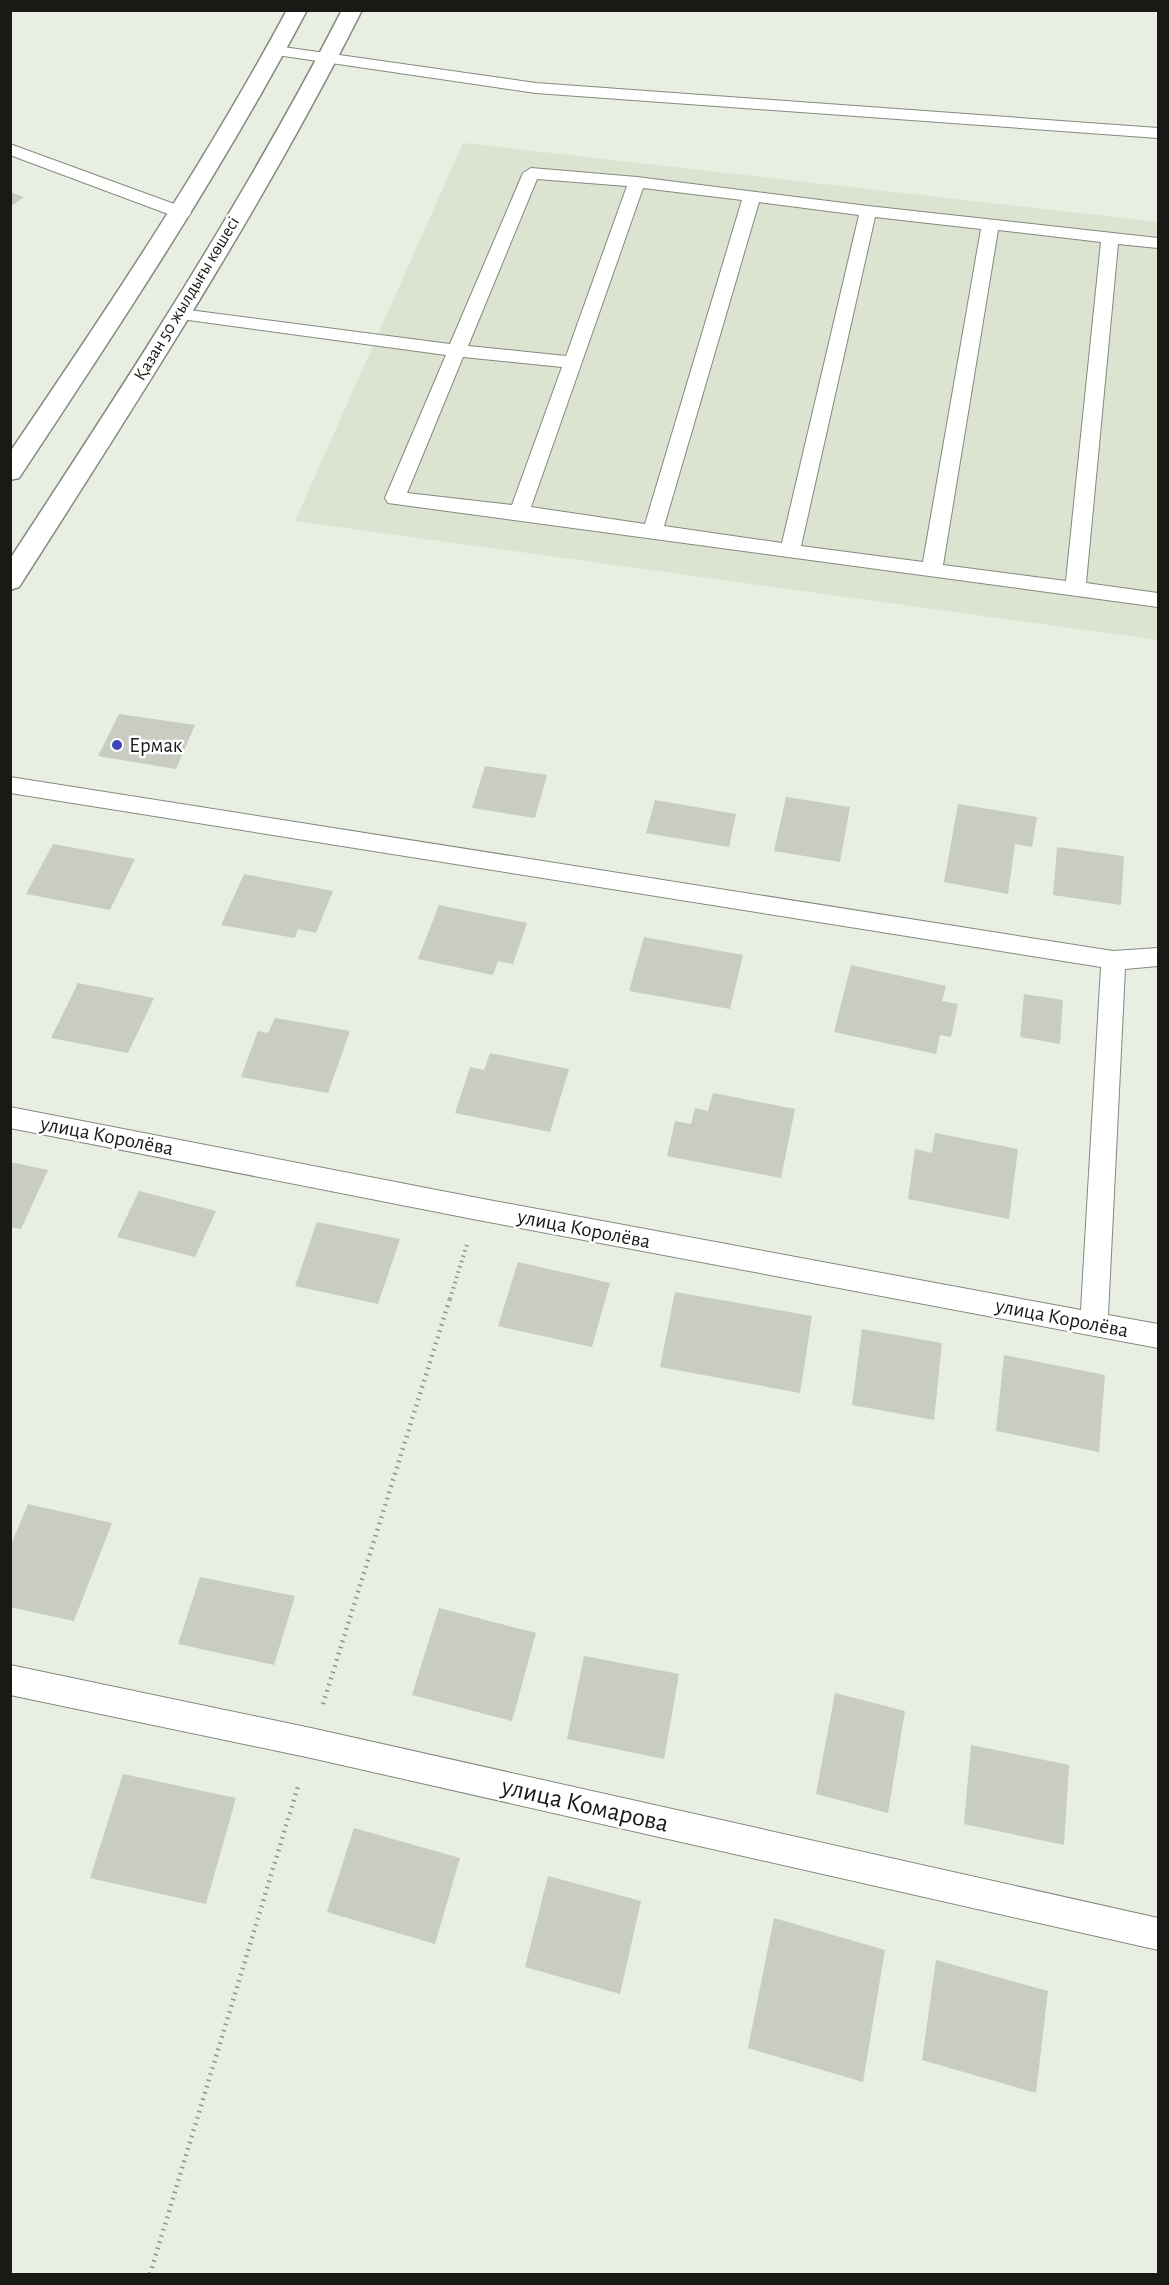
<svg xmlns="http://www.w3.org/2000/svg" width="1169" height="2285" viewBox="0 0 1169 2285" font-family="'Alegreya Sans',sans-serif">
<rect width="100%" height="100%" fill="#e9eee2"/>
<!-- built -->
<path fill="#dce3d0" d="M463 143 1158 222V640L295 521Z"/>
<!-- building -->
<path fill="#c8ccc1" d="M10 192 24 197 10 207Z
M119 714 195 725 176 769 98 756Z
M485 766 547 775 535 818 472 808Z
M786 797 850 807 840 862 774 851Z
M655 800 736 814 729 847 646 833Z
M958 804 1037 817 1032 847 1015 844 1008 894 944 882Z
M53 844 135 859 110 910 26 894Z
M1057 847 1124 856 1121 905 1053 895Z
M244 874 333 891 316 933 298 929 295 938 221 925Z
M439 905 527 923 513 964 498 961 493 975 418 959Z
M644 937 743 955 730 1009 629 991Z
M851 965 946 986 942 1001 958 1004 951 1037 940 1035 936 1054 834 1032Z
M78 983 154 998 128 1053 51 1038Z
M1024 994 1063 1000 1060 1044 1020 1037Z
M275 1018 350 1031 328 1093 241 1077 258 1031 268 1033Z
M490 1053 569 1069 550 1132 455 1113 470 1067 484 1070Z
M713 1093 795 1109 781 1178 667 1156 675 1121 691 1124 695 1108 708 1111Z
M935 1133 1018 1149 1009 1219 908 1199 915 1149 932 1153Z
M10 1162 48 1170 21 1229 10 1227Z
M139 1191 216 1211 195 1257 117 1237Z
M317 1222 400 1239 378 1304 295 1286Z
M518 1262 610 1283 592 1347 498 1326Z
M675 1292 812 1316 800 1393 660 1367Z
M862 1329 942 1343 934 1420 852 1405Z
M1004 1355 1105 1375 1099 1452 996 1431Z
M28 1504 112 1523 74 1621 10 1607V1547Z
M200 1577 295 1596 274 1665 178 1644Z
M439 1608 536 1633 512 1721 412 1695Z
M584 1656 679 1674 664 1759 567 1739Z
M835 1693 905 1711 888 1813 816 1794Z
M971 1745 1069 1765 1064 1845 964 1824Z
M123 1774 236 1798 206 1904 90 1878Z
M354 1828 460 1858 435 1944 327 1912Z
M548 1876 641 1901 620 1994 525 1967Z
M774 1918 885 1950 863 2082 748 2048Z
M936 1960 1048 1991 1036 2093 922 2060Z"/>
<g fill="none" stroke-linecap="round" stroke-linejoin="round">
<defs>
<path id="service" d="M276 46 536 83 1158 128V138L536 93 270 54 268 51Z
M10 144 188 209 191 213 188 217H176L10 155Z
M531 168 637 177 868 206 1158 238V248L1118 244 1086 583 1158 593V607L388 503 385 498 446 355 181 319 175 318 172 314 175 310 181 309 450 344 523 173ZM537 179 627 186 566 356 468 346ZM643 188 742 200 645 524 531 507ZM759 202 859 215 782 543 664 526ZM875 217 981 229 923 562 801 546ZM998 230 1101 242 1066 581 943 565ZM463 357 562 367 512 505 407 493Z
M10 777 1113 951 1158 948V966L1125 969 1108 1315 1158 1324V1348L478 1220 10 1128V1107L478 1198 1081 1310 1101 967 10 793Z
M10 1665 311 1728 1158 1918V1950L311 1758 10 1695Z"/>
<path id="tertiary" d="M287 10H307C221 173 120 325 19 478L10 480V452C108 308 204 164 287 10Z
M342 10H362C261 210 139 399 19 587L10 590V559C127 380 244 201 342 10Z"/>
</defs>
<!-- service casing -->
<use href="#service" stroke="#85897e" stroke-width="2"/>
<!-- tertiary casing -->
<use href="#tertiary" stroke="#85897e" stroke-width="3"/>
<!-- path-far1 -->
<path stroke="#8f9289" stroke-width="4" stroke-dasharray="1.5 4" stroke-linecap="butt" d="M450 1299 467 1244"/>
<!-- path -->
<path stroke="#8f9289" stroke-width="4.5" stroke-dasharray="1.5 5" stroke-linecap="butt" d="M323 1704 450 1298
M150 2274 299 1783"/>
<!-- service -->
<use href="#service" fill="#fff" fill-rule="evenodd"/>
<!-- tertiary -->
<use href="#tertiary" fill="#fff" fill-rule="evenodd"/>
</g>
<!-- markers -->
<circle fill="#3f45ba" stroke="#fff" stroke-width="2" cx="117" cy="745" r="6"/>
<g text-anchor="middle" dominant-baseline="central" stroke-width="5" stroke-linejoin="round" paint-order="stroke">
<!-- far-street labels -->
<g font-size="18" fill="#191a16" stroke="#fff">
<text transform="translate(187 299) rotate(-59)">Қазан 50 жылдығы көшесі</text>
</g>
<!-- poi labels -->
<g font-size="21" fill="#191a16" stroke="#fff" text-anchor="start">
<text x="129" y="745">Ермак</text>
</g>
<!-- street labels -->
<g font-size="21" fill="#191a16" stroke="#fff">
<text transform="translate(107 1136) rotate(11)">улица Королёва</text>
<text transform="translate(584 1229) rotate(11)">улица Королёва</text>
<text transform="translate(1062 1318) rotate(11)">улица Королёва</text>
</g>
<!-- near-street labels -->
<g font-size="26" fill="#191a16" stroke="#fff">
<text transform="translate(585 1805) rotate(13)">улица Комарова</text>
</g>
</g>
<!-- border -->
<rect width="1169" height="2285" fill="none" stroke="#191a16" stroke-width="24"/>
</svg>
